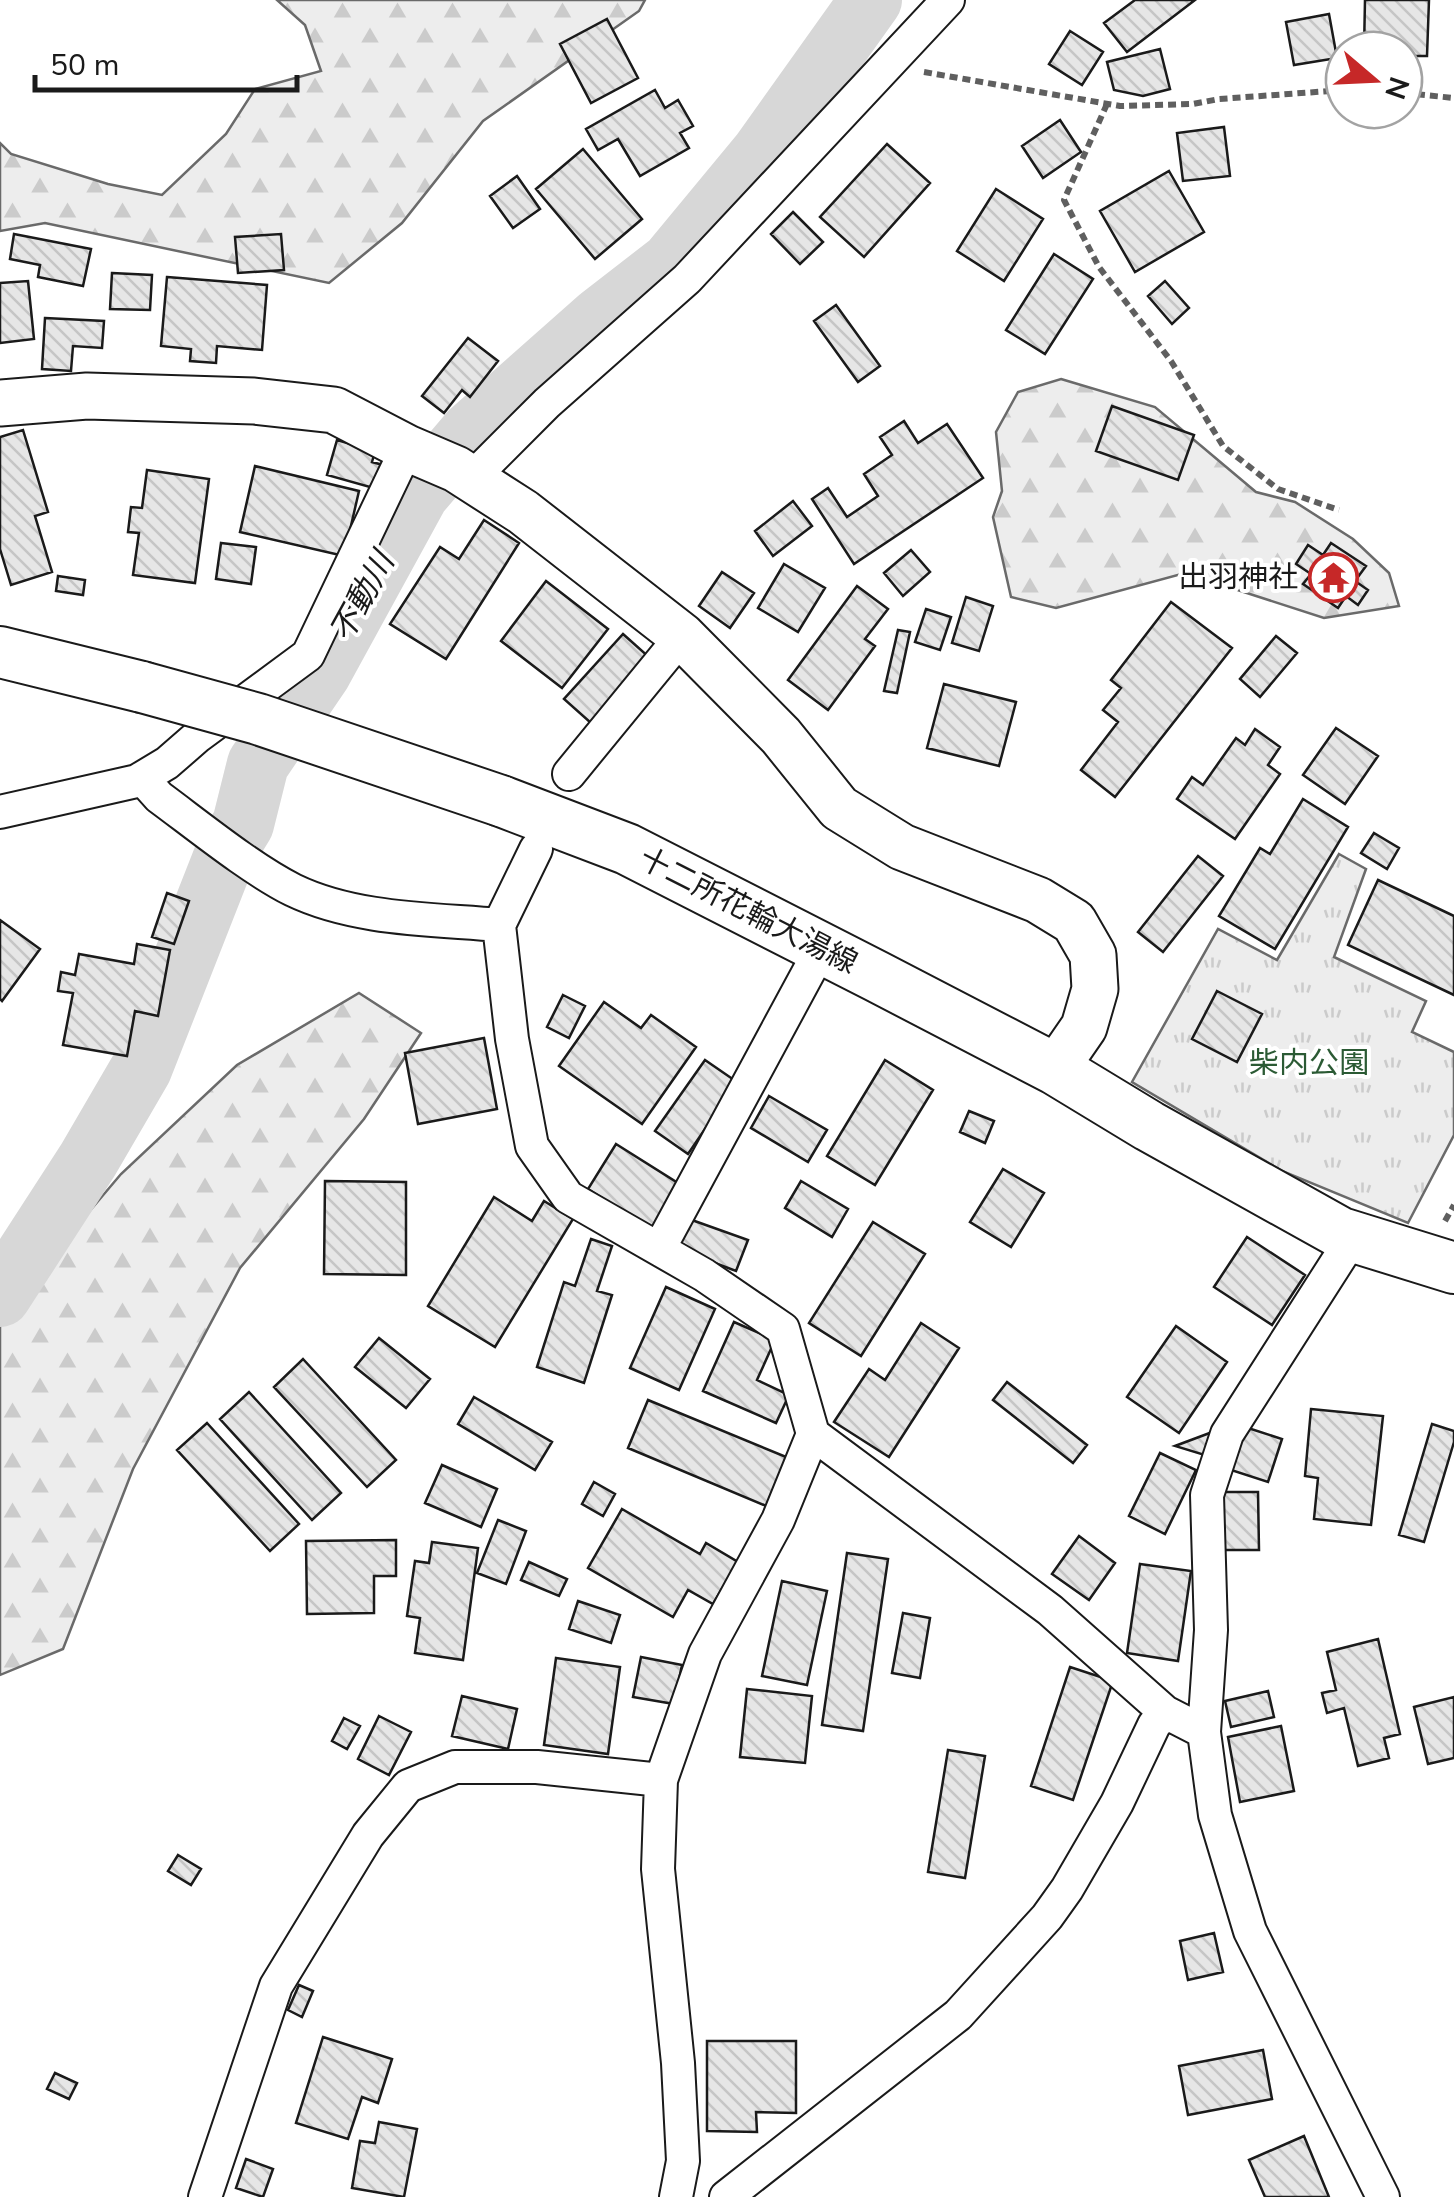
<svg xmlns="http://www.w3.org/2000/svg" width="1454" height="2197" viewBox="0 0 1454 2197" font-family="'Nunito Sans','Noto Sans JP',sans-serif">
<defs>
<pattern id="grass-tufts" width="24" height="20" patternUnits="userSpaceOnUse" patternTransform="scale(2.5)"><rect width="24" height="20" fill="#ededed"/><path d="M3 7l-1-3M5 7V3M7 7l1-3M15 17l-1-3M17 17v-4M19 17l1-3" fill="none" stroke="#cbcbcb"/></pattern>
<pattern id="forest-firs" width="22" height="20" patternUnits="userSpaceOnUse" patternTransform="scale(2.5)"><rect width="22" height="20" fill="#ededed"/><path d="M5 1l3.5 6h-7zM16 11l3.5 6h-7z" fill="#cbcbcb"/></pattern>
<pattern id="building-back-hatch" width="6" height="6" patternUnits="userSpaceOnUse" patternTransform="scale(2.5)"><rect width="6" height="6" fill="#e6e6e6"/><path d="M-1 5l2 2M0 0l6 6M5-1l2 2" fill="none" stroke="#c5c5c5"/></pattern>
</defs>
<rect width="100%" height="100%" fill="#fff"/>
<!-- grass -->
<path fill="url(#grass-tufts)" stroke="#6a6a6a" stroke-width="2.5" d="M1339 854 1366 869 1334 957 1426 1001 1412 1032 1454 1052V1135L1408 1223 1282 1171 1132 1082 1218 929 1277 960Z"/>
<!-- forest -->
<path fill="url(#forest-firs)" stroke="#6a6a6a" stroke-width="2.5" d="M277 0H645L639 11 483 121 402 223 329 283 45 223 0 231V143L11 154 108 184 162 195 226 134 255 89 321 71 305 25Z
M1061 379 1155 407 1256 492 1295 502 1353 539 1389 573 1399 606 1324 618 1185 573 1056 608 1011 597 993 517 1002 491 996 432 1018 392Z
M359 993 421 1033 364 1119 240 1268 133 1469 63 1649 0 1675V1317L121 1174 237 1065Z"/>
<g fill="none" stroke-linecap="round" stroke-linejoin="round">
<!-- river -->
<path stroke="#d7d7d7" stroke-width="62" d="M0 1296 88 1160 141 1069 227 850 243 824 258 764 320 673 418 494 470 433 600 318 671 263 762 153 871 0"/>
</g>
<!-- building -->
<path fill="url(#building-back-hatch)" stroke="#1a1a1a" stroke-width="2.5" d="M1135 0H1195L1127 52 1104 23Z
M1365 0H1429L1427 56H1404V50H1364Z
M1329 14 1337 58 1294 65 1286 22Z
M607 19 638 78 591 103 560 44Z
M1070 31 1103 52 1082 85 1049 64Z
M1160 49 1170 89 1143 96 1114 90 1107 62Z
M655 90 665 108 678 100 693 126 680 133 689 148 640 176 618 139 598 150 586 129Z
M1060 120 1081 152 1043 178 1022 146Z
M1224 127 1230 176 1183 181 1177 133Z
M887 144 930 183 864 257 820 217Z
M583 149 642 219 595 259 536 189Z
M1169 171 1204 232 1135 272 1100 211Z
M517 176 540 209 513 228 490 196Z
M996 189 1043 219 1004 281 957 251Z
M793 212 823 242 800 264 771 234Z
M14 234 91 249 83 286 38 277 40 265 10 259Z
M281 234 284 270 238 273 235 237Z
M1054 254 1093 279 1045 354 1006 330Z
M112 273 152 275 150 310 110 309Z
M167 277 267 285 262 350 217 346 216 363 190 361 191 349 161 346Z
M28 281 34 339 0 343V283Z
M1165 281 1189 308 1172 324 1148 296Z
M836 305 880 366 858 382 814 321Z
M45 318 104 321 102 348 73 346 71 371 42 369Z
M468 338 498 361 470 397 462 390 444 413 422 396Z
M1112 406 1194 435 1178 480 1096 451Z
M904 421 918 443 947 424 983 478 854 564 812 499 828 488 847 517 878 496 864 474 892 455 880 437Z
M23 430 48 512 35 516 52 572 11 585 0 549V437Z
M337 440 375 451 372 462 383 465 377 489 327 475Z
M255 466 359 491 344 556 240 532Z
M147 470 209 479 195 583 133 575 139 533 128 532 131 507 142 508Z
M793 501 812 526 773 556 755 531Z
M484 520 519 543 446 659 390 624 440 547 459 559Z
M221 543 256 547 251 584 216 579Z
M1331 543 1366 566 1355 581 1368 590 1358 605 1346 596 1338 608 1303 584 1311 574 1296 564 1308 545 1323 555Z
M911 550 930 572 903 596 884 573Z
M784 564 825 588 798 632 758 608Z
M722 572 754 593 730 628 699 606Z
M58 576 85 580 83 595 56 591Z
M546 581 608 629 562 688 501 641Z
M857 586 888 609 865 639 875 646 828 710 788 680Z
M966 597 993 606 979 651 952 643Z
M1171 602 1232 648 1115 797 1081 770 1118 722 1103 710 1121 688 1111 680Z
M926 609 951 617 940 650 915 642Z
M898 630 910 632 897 693 884 691Z
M623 634 650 658 591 723 564 699Z
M1276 636 1297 653 1260 697 1240 679Z
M944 684 1016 702 999 766 927 748Z
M1336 728 1378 756 1345 804 1303 775Z
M1255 729 1280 747 1268 765 1280 774 1235 839 1177 799 1192 777 1203 785 1236 738 1245 745Z
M1303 799 1348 827 1275 949 1219 916 1260 848 1270 854Z
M1374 833 1399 848 1387 869 1361 853Z
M1198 856 1223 876 1163 952 1138 932Z
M1378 880 1454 916V995L1348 945Z
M167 893 189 901 174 944 152 937Z
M0 920 40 949 2 1001 0 999Z
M137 944 170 950 158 1016 135 1011 127 1056 63 1045 73 993 58 991 61 972 75 975 79 954 134 964Z
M1217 991 1262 1014 1237 1062 1192 1039Z
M563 995 585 1006 569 1038 547 1027Z
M604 1002 641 1028 651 1015 696 1047 642 1124 559 1066Z
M484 1038 497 1109 418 1124 405 1053Z
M705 1060 737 1082 688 1154 655 1131Z
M885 1060 933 1090 875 1185 827 1156Z
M769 1096 827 1130 808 1162 751 1128Z
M969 1111 994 1121 985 1143 960 1132Z
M616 1144 681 1185 652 1230 588 1189Z
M1003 1169 1044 1193 1011 1247 970 1222Z
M325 1181 406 1182V1275L324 1274Z
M801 1181 848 1209 832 1237 785 1208Z
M494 1197 532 1221 544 1201 573 1219 495 1347 428 1306Z
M689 1219 748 1240 736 1271 678 1249Z
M873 1222 925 1254 861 1356 809 1323Z
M1247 1237 1305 1275 1272 1325 1214 1287Z
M591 1239 612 1246 597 1291 612 1295 584 1383 537 1367 564 1282 575 1286Z
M666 1287 715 1309 679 1390 630 1368Z
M734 1322 775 1340 757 1380 789 1395 776 1423 703 1391Z
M921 1323 959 1348 889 1457 834 1422 869 1369 885 1380Z
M1176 1326 1227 1362 1179 1433 1127 1397Z
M379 1338 430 1379 406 1408 355 1367Z
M303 1359 396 1460 367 1487 274 1387Z
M1007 1382 1087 1445 1073 1463 993 1400Z
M249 1392 341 1493 312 1520 220 1419Z
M474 1397 552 1442 535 1470 458 1424Z
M648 1400 791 1459 771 1508 628 1448Z
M1311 1409 1383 1416 1371 1525 1314 1519 1318 1478 1305 1476Z
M207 1423 299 1524 270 1551 177 1450Z
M1432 1424 1454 1431V1442L1424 1542 1399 1535Z
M1245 1427 1282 1439 1268 1482 1231 1470Z
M1215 1431 1211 1457 1175 1446Z
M1160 1453 1196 1470 1165 1534 1129 1516Z
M442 1465 497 1489 481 1527 425 1503Z
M594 1482 615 1494 603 1516 582 1504Z
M1223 1492H1258L1259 1550H1223Z
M622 1509 700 1554 706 1543 738 1562 713 1604 688 1590 673 1617 588 1568Z
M498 1520 526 1531 506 1584 477 1573Z
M1079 1536 1115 1563 1089 1600 1052 1574Z
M396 1540V1576H374V1613L307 1614 306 1541Z
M432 1542 478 1548 463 1660 415 1653 420 1618 407 1616 415 1561 429 1563Z
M847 1553 888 1559 863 1731 822 1725Z
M529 1562 567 1579 559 1596 521 1580Z
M1140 1564 1191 1571 1178 1661 1127 1653Z
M782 1581 827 1591 807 1685 762 1676Z
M578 1601 620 1615 611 1643 569 1629Z
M903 1613 930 1618 920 1678 892 1673Z
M1378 1639 1400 1734 1384 1738 1389 1758 1358 1766 1344 1708 1327 1713 1322 1693 1336 1690 1327 1652Z
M641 1657 682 1665 674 1704 633 1697Z
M556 1658 620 1667 608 1754 544 1745Z
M1070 1667 1113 1681 1073 1800 1031 1786Z
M747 1689 812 1696 805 1763 740 1757Z
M1268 1691 1274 1717 1231 1727 1225 1701Z
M462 1696 517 1709 508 1749 452 1736Z
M1454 1697V1758L1428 1764 1414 1707Z
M379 1716 411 1732 389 1775 358 1759Z
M344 1718 360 1726 347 1749 332 1741Z
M1281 1726 1294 1791 1240 1802 1228 1737Z
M948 1750 985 1756 965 1878 928 1872Z
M178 1855 201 1869 191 1885 168 1871Z
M1214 1933 1223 1972 1188 1980 1180 1941Z
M299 1985 313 1991 302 2017 288 2010Z
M323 2037 392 2059 378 2103 362 2097 348 2139 296 2123Z
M707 2041H796V2113L756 2112 757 2132 707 2131Z
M1263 2050 1272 2099 1188 2115 1179 2066Z
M55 2073 77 2083 69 2099 47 2089Z
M379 2122 417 2129 404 2197 352 2188 360 2141 375 2143Z
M1304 2136 1329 2197H1265L1249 2160Z
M246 2159 273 2169 263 2197 236 2188Z"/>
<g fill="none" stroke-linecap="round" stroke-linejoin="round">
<defs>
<path id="street" d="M470 480 547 403 687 279 948 0
M569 774 682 636
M142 778 159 797C197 825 251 869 293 890 355 920 432 919 499 925
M0 812 137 781 167 763 198 736 308 655 407 448
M536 849 499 925 512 1039 532 1146 568 1197 704 1275 783 1329 813 1434 1050 1610 1165 1712 1204 1732
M1353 1237 1227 1434 1207 1495 1211 1630 1204 1732 1215 1815 1250 1931 1383 2197
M659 1249 821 949
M205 2197 276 1986 368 1835 408 1786 455 1767H537L661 1780
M676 2197 683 2161 678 2063 658 1869 661 1780 705 1654 778 1520 813 1434
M726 2197 958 2015 1047 1917 1067 1889 1117 1803 1154 1725 1165 1712"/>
<path id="secondary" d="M0 403 87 396 254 401 334 410 407 448 456 469 523 512 682 636 781 736 839 808 902 847 1038 900 1074 922 1093 955 1095 989 1084 1027 1055 1069"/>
<path id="primary" d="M0 652 142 687
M501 801 627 849 876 976 1055 1069 1149 1126 1341 1233 1454 1268"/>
</defs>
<!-- street casing -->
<use href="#street" stroke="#1a1a1a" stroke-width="36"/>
<!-- secondary casing -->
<use href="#secondary" stroke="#1a1a1a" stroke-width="49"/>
<!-- primary casing -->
<use href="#primary" stroke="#1a1a1a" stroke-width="54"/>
<!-- path -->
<path stroke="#5f5f5f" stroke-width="6" stroke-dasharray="8 5" stroke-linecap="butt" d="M924 72 1120 106 1193 104 1219 99 1344 90
M1404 93 1454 98
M1107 104 1064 200 1099 267 1171 361 1223 446 1278 489 1339 510
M1445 1221 1454 1205"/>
<!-- street -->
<use href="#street" stroke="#fff" stroke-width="32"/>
<!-- secondary -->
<use href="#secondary" stroke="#fff" stroke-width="45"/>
<!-- primary -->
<use href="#primary" stroke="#fff" stroke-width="50"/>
<defs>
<path id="primary-bridge" d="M142 687 258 719 501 801"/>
</defs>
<!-- primary-bridge casing -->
<use href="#primary-bridge" stroke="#1a1a1a" stroke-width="54" stroke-linecap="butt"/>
<!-- primary-bridge -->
<use href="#primary-bridge" stroke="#fff" stroke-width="50"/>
</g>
<!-- icons -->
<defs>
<symbol id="temple-ring" viewBox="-11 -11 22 22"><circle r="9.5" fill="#fff" stroke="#c62828" stroke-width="1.5"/><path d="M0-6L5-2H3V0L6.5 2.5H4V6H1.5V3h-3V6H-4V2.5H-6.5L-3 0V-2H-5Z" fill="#c62828"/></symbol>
</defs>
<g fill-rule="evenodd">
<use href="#temple-ring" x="1306" y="550" width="55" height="55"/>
</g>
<g text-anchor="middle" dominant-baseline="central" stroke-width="8" stroke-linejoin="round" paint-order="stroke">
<!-- poi labels -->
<g font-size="30" fill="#1a1a1a" stroke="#fff" text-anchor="end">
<text x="1298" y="577">出羽神社</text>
</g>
<!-- street labels -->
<g font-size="30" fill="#1a1a1a" stroke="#fff">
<text transform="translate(748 911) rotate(27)">十二所花輪大湯線</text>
</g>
<!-- park labels -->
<g font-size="30" fill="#2b5a34" stroke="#fff">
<text x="1309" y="1063">柴内公園</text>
</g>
<!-- water labels -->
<g font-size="32" font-style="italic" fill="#1a1a1a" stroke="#fff">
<text transform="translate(362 597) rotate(-61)">不動川</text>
</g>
</g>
<!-- north arrow -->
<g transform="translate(1374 80) rotate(109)"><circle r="48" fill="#ffffff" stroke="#a3a3a3" stroke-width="2.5"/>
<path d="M0-8L18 38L0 25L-18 38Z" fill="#c62828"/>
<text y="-15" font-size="28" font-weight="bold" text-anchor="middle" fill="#1a1a1a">N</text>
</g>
<!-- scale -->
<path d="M35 75v15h262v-15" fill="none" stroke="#1a1a1a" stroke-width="5"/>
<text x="50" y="75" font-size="30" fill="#1a1a1a" stroke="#ffffff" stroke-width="8" paint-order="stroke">50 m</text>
</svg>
